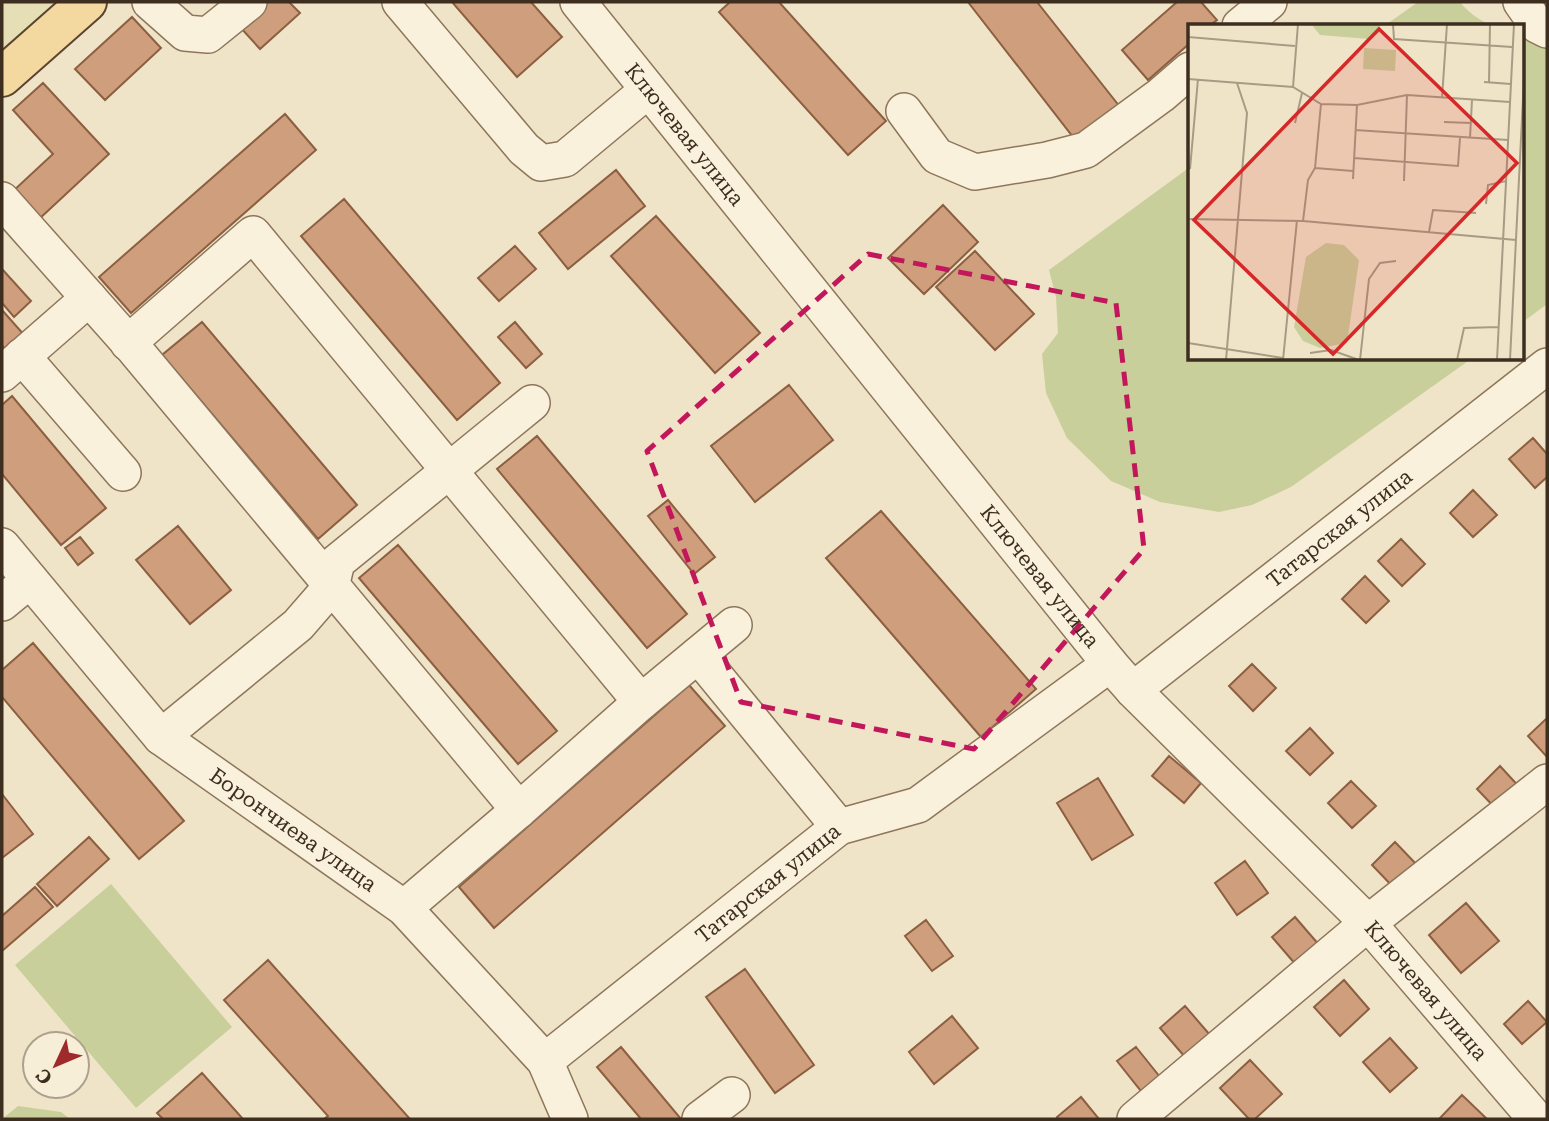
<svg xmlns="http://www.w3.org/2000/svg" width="1549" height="1121" viewBox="0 0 1549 1121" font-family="'Roboto Serif',serif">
<rect width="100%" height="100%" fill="#f0e4c8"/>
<!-- farmland -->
<path fill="#e6deb5" d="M2 2H61L2 53Z"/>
<!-- green -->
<path fill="#c9cf9b" d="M1418 2H1460C1468 12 1480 21 1493 26H1384Z
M1523 38 1543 46 1547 51V304L1523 322Z
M1190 167V359H1471L1291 487 1252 505 1219 512 1160 502 1111 481 1067 438 1046 393 1042 354 1058 333 1056 297 1049 270Z
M111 884 232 1027 136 1108 15 965Z
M18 1106 61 1112 70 1119H2Z"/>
<!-- building -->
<path fill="#cf9f7d" stroke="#8d5f41" stroke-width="2" d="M267 2H289L300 13 260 49 240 27Z
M452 2H531L562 37 517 77Z
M730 2H779L886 121 848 155 719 12Z
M968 2H1037L1124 112 1080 146Z
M1177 2H1201L1217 20 1209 26H1190V43L1148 80 1122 50Z
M132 17 161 48 105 100 75 69Z
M43 83 109 154 38 220 12 192 53 154 13 110Z
M285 114 316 150 131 313 99 277Z
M616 170 645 206 568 269 539 233Z
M344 199 500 383 457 420 301 236Z
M943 205 978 242 924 294 888 258Z
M656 216 760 333 715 373 611 256Z
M515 246 536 269 499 301 478 278Z
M975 251 1034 314 995 350 936 287Z
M2 269 31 301 14 317 2 303Z
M2 310 25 336 7 352 2 345Z
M202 322 357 505 318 539 162 355Z
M515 322 542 354 526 368 498 337Z
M789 385 833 440 755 502 711 446Z
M12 396 106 508 61 545 2 474V405Z
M537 436 687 614 647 648 497 469Z
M1533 438 1547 454V477L1535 488 1509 459Z
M1473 490 1497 515 1473 537 1450 513Z
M668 500 715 557 694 574 648 516Z
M881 511 1036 689 981 737 826 558Z
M178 526 231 590 190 624 136 560Z
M80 537 93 553 78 565 65 548Z
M1401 539 1425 564 1402 586 1378 561Z
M398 545 557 731 518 764 359 578Z
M1365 576 1389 601 1366 623 1342 599Z
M33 643 184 821 139 859 2 697V670Z
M1252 664 1276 688 1253 711 1229 686Z
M689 685 725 726 494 928 459 887Z
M1547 718V757L1528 736Z
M1310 728 1333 753 1310 775 1286 751Z
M1169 756 1201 783 1184 803 1152 776Z
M1500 766 1523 791 1500 813 1477 789Z
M1098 778 1133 835 1092 860 1057 803Z
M1351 781 1376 806 1352 828 1328 803Z
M2 794 33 834 2 858Z
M89 837 109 859 57 906 37 884Z
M1395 842 1419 867 1396 890 1372 865Z
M1245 861 1268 893 1237 915 1215 883Z
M35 887 53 907 2 951V916Z
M1466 903 1499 941 1461 973 1429 935Z
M1295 917 1320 946 1297 966 1272 937Z
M926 920 953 956 932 971 905 936Z
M268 960 410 1119H324L328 1116 224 1000Z
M745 969 814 1065 775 1093 706 997Z
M1344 980 1369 1009 1340 1036 1314 1007Z
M1528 1001 1547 1022 1522 1044 1504 1024Z
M1185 1006 1210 1035 1185 1057 1160 1028Z
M952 1016 978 1048 934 1084 909 1052Z
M1390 1038 1417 1068 1390 1092 1363 1062Z
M621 1047 681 1119H641L597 1067Z
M1136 1047 1160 1077 1141 1091 1117 1061Z
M1250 1060 1282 1094 1255 1119H1249L1220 1088Z
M202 1073 243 1119H163L157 1113Z
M1462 1095 1487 1119H1441L1440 1118Z
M1081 1097 1099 1119H1059L1057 1117Z"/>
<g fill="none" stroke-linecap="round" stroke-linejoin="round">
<defs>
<g id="minor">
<path d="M150 2 185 33 208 35 249 2"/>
<path d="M400 2 524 149 541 163 565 159 648 90"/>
<path id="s1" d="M578 2 1110 664 1133 690 1368 923 1536 1119"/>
<path d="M1521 2 1537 25 1547 30"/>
<path d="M1240 26 1269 2"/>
<path d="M904 111 937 156 975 172 1047 160 1086 150 1161 95 1190 70"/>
<path d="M2 200 135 350 519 810"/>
<path d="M128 343 253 234 641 702"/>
<path d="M22 356 123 473"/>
<path d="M2 374 89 298"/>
<path id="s2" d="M2 546 161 737 404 908 545 1061 570 1119"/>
<path d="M2 603 30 580"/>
<path d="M698 655 839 827"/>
<path id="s3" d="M1133 690 1547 366"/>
<path d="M161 737 298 625 331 587 337 562 532 403"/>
<path d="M404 908 519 810 641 702 734 625"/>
<path id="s4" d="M545 1061 839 827 918 805 1110 664"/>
<path d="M700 1119 732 1095"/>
<path d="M1135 1119 1368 923 1547 782"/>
</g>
<path id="major" d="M2 77 87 2"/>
</defs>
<!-- minor casing -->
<use href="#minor" stroke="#8d765c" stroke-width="38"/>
<!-- major casing -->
<use href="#major" stroke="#5b4430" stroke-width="42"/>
<!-- minor -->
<use href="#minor" stroke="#faf1dc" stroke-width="35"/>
<!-- major -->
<use href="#major" stroke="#f3d9a0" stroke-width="38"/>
</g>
<!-- marked area -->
<path fill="none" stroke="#c2185b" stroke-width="5" stroke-dasharray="14 9" stroke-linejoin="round" d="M868 254 1116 303 1144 549 974 749 741 702 647 451Z"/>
<g text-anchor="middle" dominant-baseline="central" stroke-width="7" stroke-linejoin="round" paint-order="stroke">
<!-- street labels -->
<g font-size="21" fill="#3d2e20" stroke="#f7eed8">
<text stroke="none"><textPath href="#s1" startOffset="170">Ключевая улица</textPath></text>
<text stroke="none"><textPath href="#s3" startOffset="262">Татарская улица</textPath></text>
<text stroke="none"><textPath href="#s1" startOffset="737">Ключевая улица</textPath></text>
<text stroke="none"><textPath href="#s2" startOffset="410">Борончиева улица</textPath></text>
<text stroke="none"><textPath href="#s4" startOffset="285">Татарская улица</textPath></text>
<text stroke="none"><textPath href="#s1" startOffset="1304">Ключевая улица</textPath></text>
</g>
</g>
<!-- overview -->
<g transform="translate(1188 24)">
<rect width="336" height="336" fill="#f0e4c8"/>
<path d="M123 0H192L191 9 181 15 132 11ZM176 24 208 26 207 47 175 45ZM138 219 156 221 171 236 159 319 132 324 115 317 106 303 118 233Z" fill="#c9cf9b"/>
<path fill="none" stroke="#a89b85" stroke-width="2" d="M205 0 206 15 324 23M0 13 107 22M0 55 105 63 133 80 169 81 219 71 322 78M296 58 323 60M301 59 302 0M105 63 110 0M254 74 259 0M256 98 283 99M107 99 114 69M167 106 320 116M282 114 284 76M166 134 270 142 272 114M127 144 165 147M2 145 10 55M165 155 169 81M216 157 219 71M298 180 300 161 318 157M0 195 115 197 328 216M115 197 120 156 127 144 133 80M241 208 245 186 288 189M0 319 95 334M122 329 143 326 171 336M38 336 59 89 49 59M95 336 109 196M172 336 181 255 192 239 208 237M269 336 276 304 311 303M309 336 326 0M322 336 336 54"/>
<path fill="#d62828" fill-opacity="0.15" stroke="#d62828" stroke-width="3.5" d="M191 5 329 139 145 330 6 196Z"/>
<rect width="336" height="336" fill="none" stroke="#3d2e20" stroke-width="3.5"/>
</g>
<!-- border -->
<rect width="1549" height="1121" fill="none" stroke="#3d2e20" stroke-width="7"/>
<!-- north arrow -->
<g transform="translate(56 1065) rotate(226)"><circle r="33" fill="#f7eed8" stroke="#ada18e" stroke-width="2"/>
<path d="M0-5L12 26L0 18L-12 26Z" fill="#9e2a2b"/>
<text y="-10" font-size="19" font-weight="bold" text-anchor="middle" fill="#3d2e20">С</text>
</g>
</svg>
